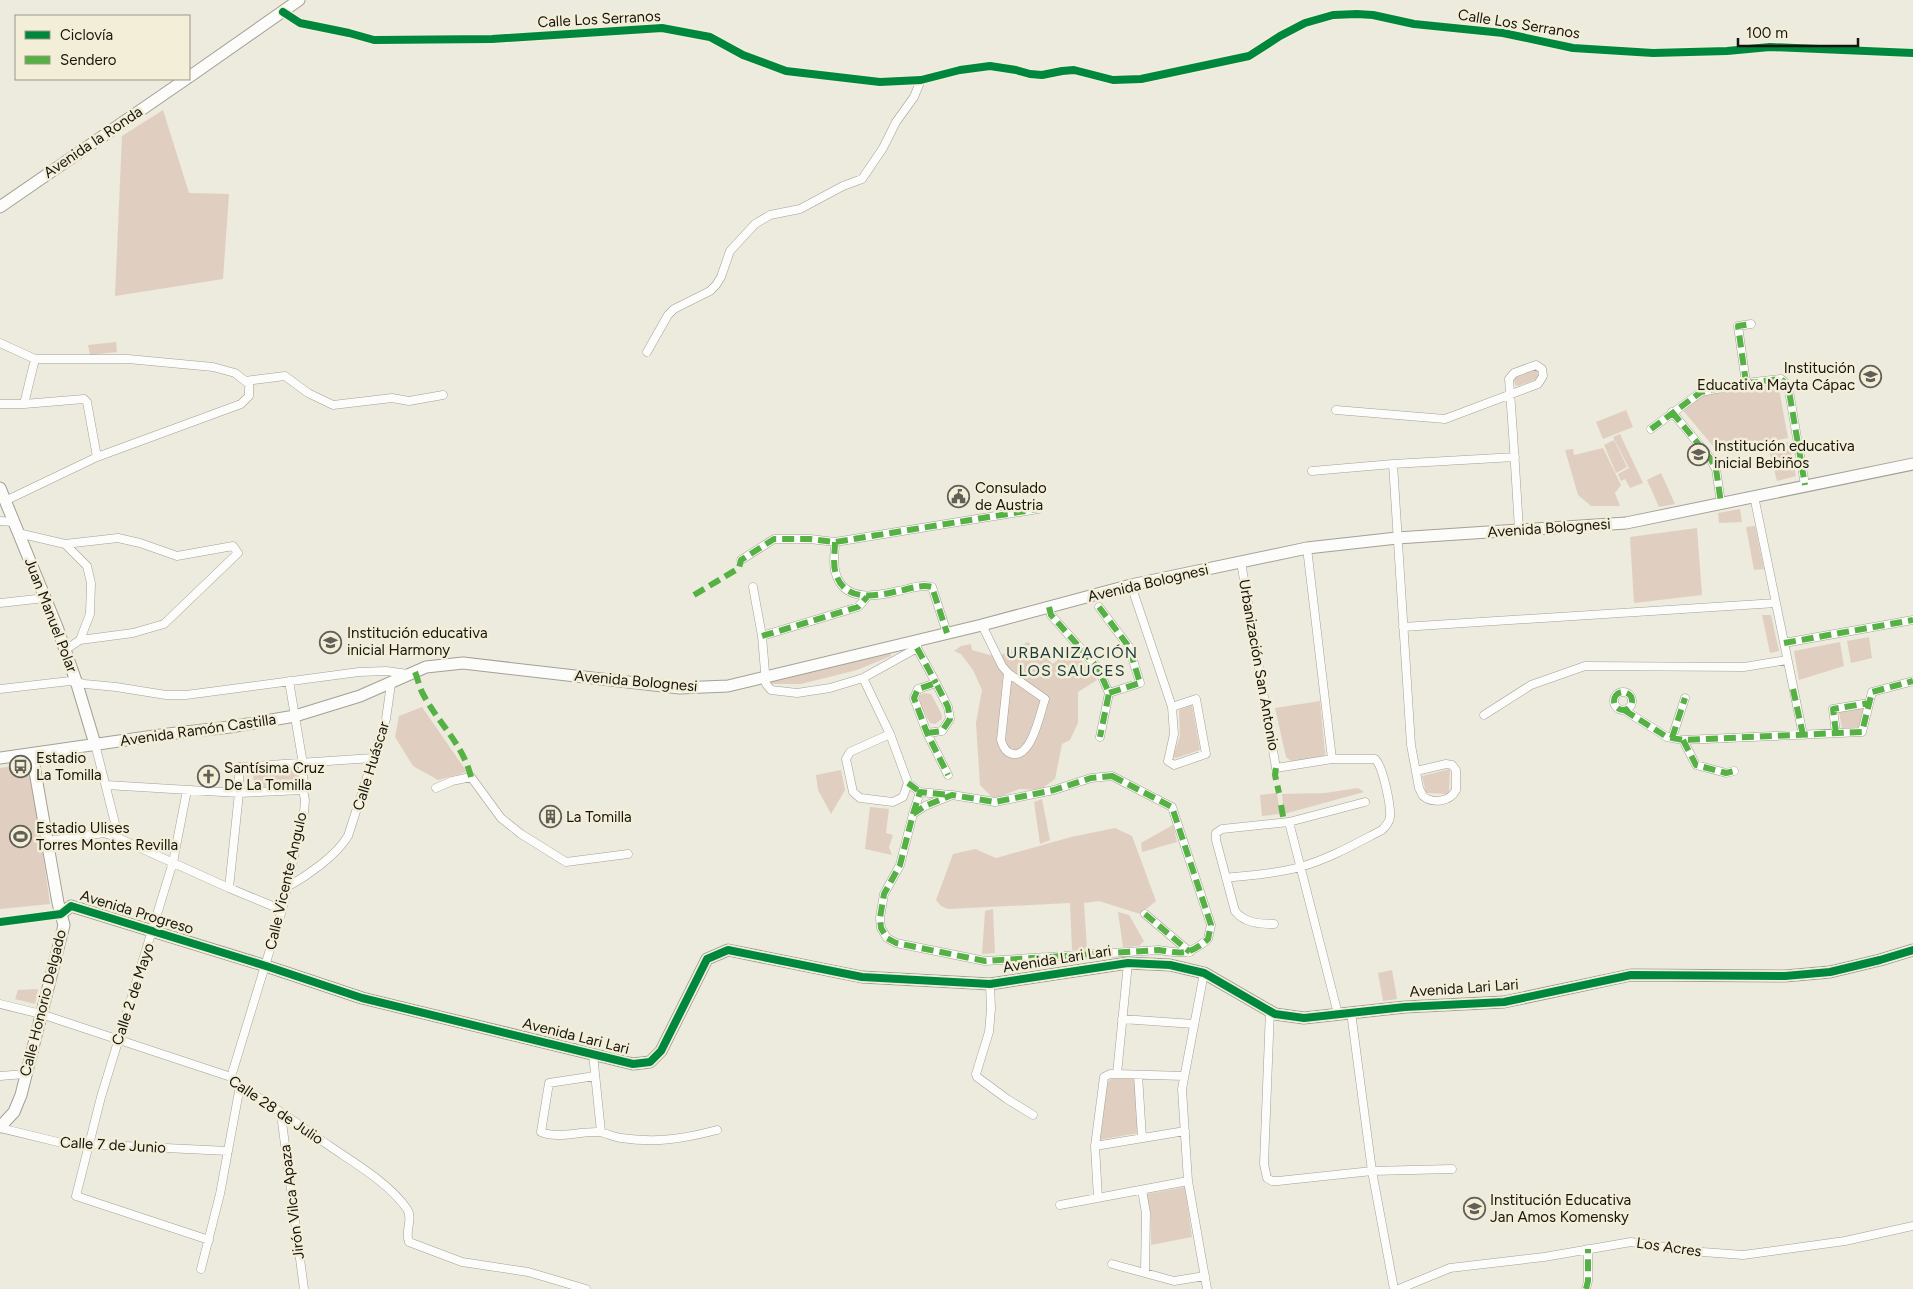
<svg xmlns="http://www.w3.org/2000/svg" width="1913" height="1289" viewBox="0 0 1913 1289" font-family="Figtree,sans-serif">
<rect width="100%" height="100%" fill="#edeade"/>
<!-- green -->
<path fill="#e0cfc1" d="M163 110 189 193 229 194 223 279 115 296 122 136Z
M116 342 117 352 90 355 88 345Z
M1536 370 1539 372V375L1537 379 1518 386 1515 385 1514 380 1516 377Z
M1767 385 1779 389 1788 438 1718 452 1681 408 1703 395Z
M1626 410 1633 427 1603 439 1596 422Z
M1620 434 1643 483 1630 488 1625 479 1621 481 1618 474 1629 468 1613 437Z
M1614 440 1627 467 1616 473 1604 445Z
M1789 442 1796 476 1777 481 1768 447Z
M1603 448 1621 485 1615 493 1620 506H1591L1578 495 1565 450 1573 449 1574 455Z
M1661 473 1675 504 1659 507 1647 480Z
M1740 509 1742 522 1719 523 1718 513Z
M1755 526 1764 569 1754 570 1746 527Z
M1697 528 1702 595 1634 603 1630 537Z
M1762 615H1771L1779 651 1770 653Z
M1869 637 1872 658 1851 663 1847 641Z
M1028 642 1053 664 1072 648 1097 680 1078 692V723L1070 740 1062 744 1055 779 1040 790 1019 789 994 799 980 785 976 723 982 690 973 670 961 654 954 651 961 646 971 644 972 650 997 657Z
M1840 642 1844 666 1799 680 1794 651Z
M890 650 891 656 857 670 801 684H772L768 680Z
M923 693 931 694 942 715V719L935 724 930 723 918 701 920 696Z
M1320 701 1325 753 1324 757 1291 761 1286 757 1275 708Z
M1192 705 1200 750 1176 758 1173 757 1180 736 1179 710Z
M1861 705 1867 712 1860 727 1842 729 1839 712Z
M422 707 467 772 438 780 413 766 395 737 399 716Z
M25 764 31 770 50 904 0 909V768Z
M298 767V788L254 791 253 769Z
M1450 769 1449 794 1426 793 1422 776Z
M841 770 845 790 831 814 818 790 816 775Z
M1358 788 1364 792 1284 814 1282 794 1325 793Z
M1277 793 1280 814 1262 816 1260 795Z
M1042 799 1050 840 1040 844 1034 802Z
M870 807 889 809 886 833 893 835 889 847 892 855 865 849Z
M1173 825 1177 842 1142 852 1141 843Z
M1115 828 1132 836 1156 901 1140 914 1099 901 1084 903 1087 949 1072 950 1070 903 948 909 941 906 936 900 953 854 975 849 996 858 1071 837Z
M993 909 995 953 982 954 985 911Z
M1118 912 1129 915 1144 941 1139 946 1123 947Z
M1392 970 1397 999 1383 1001 1378 973Z
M38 989 35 1004 15 999 18 990Z
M1112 1079H1135L1138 1133 1099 1140 1108 1081Z
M1185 1187 1192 1237 1151 1245V1216L1146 1194Z"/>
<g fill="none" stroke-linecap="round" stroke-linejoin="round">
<defs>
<path id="street" d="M283 12 300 23 349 33 374 40 492 39 662 28 710 37 743 55 786 71 880 82 921 80 960 70 990 66 1016 70 1030 74 1042 75 1062 71 1074 70 1113 80 1141 79 1249 56 1280 36 1305 23 1333 15 1357 14 1373 15 1414 24 1503 33 1573 48 1653 53 1727 51 1770 47 1913 53
M0 343 35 359
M647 352 668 315 674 309 710 291 716 285 721 277 730 251 755 224 770 215 800 209 843 186 862 179 883 148 896 122 914 97 921 80
M245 381 285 376 308 393 333 405 392 398 409 401 443 395
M1746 383 1738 326 1751 324
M0 404H24L35 359H128L213 367 235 373 249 384V396L241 404 97 457 5 501
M24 404 84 399 87 402 97 457
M1336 410 1445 419 1538 384 1543 376 1542 369 1536 365 1514 373 1509 379C1513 429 1516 480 1519 530
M1672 412 1710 458 1716 469 1721 503
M1651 429 1701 392 1746 383 1781 379 1788 385 1805 485
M1393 464 1411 745 1419 788 1423 796C1433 804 1450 802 1456 790V770L1452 765 1446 764 1416 771
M1312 471 1393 464 1515 457
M1754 496 1803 735
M0 521 13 522
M18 533 65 544 87 566 91 583 90 614 80 640 65 650
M835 542C835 553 832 566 837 577 847 602 877 596 898 591 910 589 920 584 932 587L947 633
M65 544 118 538 140 543 177 556 233 546 238 553 164 624 133 633 80 640
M1307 548 1332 759
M741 560 774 539H810L835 542 1038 509
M1131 585 1172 707 1174 734 1168 761 1174 765 1206 754 1196 699 1172 707
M753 587 762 636 766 684 771 690 797 693 830 688 863 678 917 648 918 640
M0 603 45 598
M1049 607 1051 615 1098 668 1109 693 1100 737
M1099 607 1129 647 1140 683 1109 693
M982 625 1002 666 1008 673 1045 699C1040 713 1032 757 1013 754 1006 753 1003 747 1001 740L1008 673
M1403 627 1776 603
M762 636 858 607 867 597
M1784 643 1913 620
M917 648 936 683
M863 678 890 734 908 783 920 792
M0 689 70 681 85 684 116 687 166 695H186L359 672 386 671 408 674
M1614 701a9 9 0 1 1 18 0a9 9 0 1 1-18 0Z
M1624 710 1667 737 1683 740 1862 732 1872 692 1913 681
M1484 715 1531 685 1585 666 1744 667 1787 660
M927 733 942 731 950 719 948 707 936 683 918 689 914 698 927 733 948 775
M1836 733 1833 709 1869 703
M890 734 850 752 846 759 853 792 860 798 893 802 903 797 908 783
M1672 738 1685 698
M1683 740 1696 765 1726 773 1734 771
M95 744 115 823 116 837
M1112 776 1172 807 1211 925 1208 939C1190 955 1182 954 1159 950L985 961 896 943 887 938 881 928 880 918 884 894 900 865 913 814 925 806 952 795 995 802 1054 790 1091 778Z
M106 785 239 793 303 790
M436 788 452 781 471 777 501 818 521 834 566 862 628 854
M187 790 173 862 101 1097 76 1196 209 1240
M913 814 920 792 950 795
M1289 822 1338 1014
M48 841 104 833 116 837 229 888
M1226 878C1251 875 1276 874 1300 867 1329 859 1355 844 1382 830 1386 826 1389 823 1390 817 1391 806 1383 766 1375 759H1332L1276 768 1241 562
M287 887C307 876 336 856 348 836L386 719 391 684
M282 910 229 888 239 793V767L373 758
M1145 914 1190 952
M0 922 61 914
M1274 924C1260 924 1244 923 1235 911L1216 840V833L1222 829 1289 822 1365 802
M1204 973 1182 1089 1188 1181 1207 1289
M990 984 991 1009 989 1032 976 1074 977 1077 1007 1099 1033 1115
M0 1004 41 1014 231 1077 235 1083C268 1102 299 1125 331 1147 356 1164 390 1184 407 1209 414 1219 404 1231 409 1242L462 1262 528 1272 586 1289
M1270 1010 1264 1164 1267 1178 1272 1181H1278L1372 1171 1452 1169
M1351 1012 1372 1171 1394 1289
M1122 1019 1194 1024
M593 1054 601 1132
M1117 1074 1128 963
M1138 1075 1142 1138
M0 1076 25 1074
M595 1076 549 1083 541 1132C558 1139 580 1131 599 1132 606 1133 613 1137 621 1138 656 1143 683 1139 717 1130
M231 1077 282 910 304 812 305 800 303 790V764L289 681
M285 1115 282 1122 304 1289
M0 1128 62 1143 228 1151
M1095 1146 1185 1131
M1142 1190 1146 1213 1145 1272
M1098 1198 1095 1146 1104 1077 1110 1074H1117L1184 1076
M1060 1205 1188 1181
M1112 1264 1174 1281 1205 1276
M201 1269 220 1194 240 1086
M1399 1289 1450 1268 1544 1257 1631 1242 1689 1251 1743 1255 1845 1241 1913 1226
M1586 1289 1588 1281V1249"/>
<path id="secondary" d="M189 77 299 0
M0 207 186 79
M0 488 57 627 76 681 95 744
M0 758 168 734 230 727 295 716 360 696 426 667 463 663 680 688 728 686 982 625 1131 585 1307 548 1397 538 1626 523 1913 464
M61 914 71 906 266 966 362 998 633 1064 650 1062 661 1051 707 959 728 950 862 977 990 984 1128 963 1170 965 1204 973 1275 1014 1304 1018 1405 1007 1504 1002 1631 975 1785 976 1830 972 1880 960 1913 950
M0 1127 14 1112 21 1095 64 925 58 903 32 754"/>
</defs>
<!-- street casing -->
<use href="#street" stroke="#a3a097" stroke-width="9"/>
<!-- secondary casing -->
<use href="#secondary" stroke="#a3a097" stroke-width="13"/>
<!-- street -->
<use href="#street" stroke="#fcfcfa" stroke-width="8"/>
<!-- secondary -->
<use href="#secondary" stroke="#fcfcfa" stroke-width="11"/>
<!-- quiet -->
<path stroke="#55b144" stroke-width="6" stroke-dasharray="12 6" stroke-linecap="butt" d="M1746 383 1738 326 1751 324
M1672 412 1710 458 1716 469 1721 503
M1651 429 1701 392 1746 383 1781 379 1788 385 1805 485
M835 542C835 553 832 566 837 577 847 602 877 596 898 591 910 589 920 584 932 587L947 633
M694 595 739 568 741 560 774 539H810L835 542 1038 509
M1049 607 1051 615 1098 668 1109 693 1100 737
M1099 607 1129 647 1140 683 1109 693
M762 636 858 607 867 597
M1784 643 1913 620
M917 648 936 683
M415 672C418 679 419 687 423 694 438 723 463 744 471 777
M1793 689 1803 735
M1614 701a9 9 0 1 1 18 0a9 9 0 1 1-18 0Z
M1624 710 1667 737 1683 740 1862 732 1872 692 1913 681
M927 733 942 731 950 719 948 707 936 683 918 689 914 698 927 733 948 775
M1836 733 1833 709 1869 703
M1672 738 1685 698
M1683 740 1696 765 1726 773 1734 771
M1276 768 1275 775 1279 793
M1112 776 1172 807 1211 925 1208 939C1190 955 1182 954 1159 950L985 961 896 943 887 938 881 928 880 918 884 894 900 865 913 814 925 806 952 795 995 802 1054 790 1091 778Z
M908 783 920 792
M1281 805 1284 822
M913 814 920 792 949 795
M1145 914 1190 952
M1586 1289 1588 1281V1249"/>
<defs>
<path id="cycleway" d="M283 12 300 23 349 33 374 40 492 39 662 28 710 37 743 55 786 71 880 82 921 80 960 70 990 66 1016 70 1030 74 1042 75 1062 71 1074 70 1113 80 1141 79 1249 56 1280 36 1305 23 1333 15 1357 14 1373 15 1414 24 1503 33 1573 48 1653 53 1727 51 1770 47 1913 53
M0 922 61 914 71 906 266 966 362 998 633 1064 650 1062 661 1051 707 959 728 950 862 977 990 984 1128 963 1170 965 1204 973 1275 1014 1304 1018 1405 1007 1504 1002 1631 975 1785 976 1830 972 1880 960 1913 950"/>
</defs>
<!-- cycleway casing -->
<use href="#cycleway" stroke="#f3eed8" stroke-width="11"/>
<!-- cycleway -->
<use href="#cycleway" stroke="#00873e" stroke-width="8"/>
</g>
<!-- icons -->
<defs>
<symbol id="school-ring" viewBox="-11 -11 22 22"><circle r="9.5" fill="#f3eed8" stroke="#626056" stroke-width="1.5"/><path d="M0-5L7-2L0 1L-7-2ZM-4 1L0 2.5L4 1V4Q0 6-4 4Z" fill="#626056"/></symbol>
<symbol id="civic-ring" viewBox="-11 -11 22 22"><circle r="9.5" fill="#f3eed8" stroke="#626056" stroke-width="1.5"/><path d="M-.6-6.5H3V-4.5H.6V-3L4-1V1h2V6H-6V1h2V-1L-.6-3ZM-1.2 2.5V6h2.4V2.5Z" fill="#626056"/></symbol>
<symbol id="bus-ring" viewBox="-11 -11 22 22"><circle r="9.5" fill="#f3eed8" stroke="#626056" stroke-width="1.5"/><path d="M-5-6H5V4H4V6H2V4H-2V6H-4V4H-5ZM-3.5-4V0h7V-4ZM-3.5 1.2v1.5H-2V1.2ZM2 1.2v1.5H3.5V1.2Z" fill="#626056"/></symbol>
<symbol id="church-ring" viewBox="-11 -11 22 22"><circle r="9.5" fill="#f3eed8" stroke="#626056" stroke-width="1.5"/><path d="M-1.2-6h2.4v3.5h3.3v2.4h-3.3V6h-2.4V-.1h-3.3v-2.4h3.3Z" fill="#626056"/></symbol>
<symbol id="building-ring" viewBox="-11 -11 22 22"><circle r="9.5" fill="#f3eed8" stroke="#626056" stroke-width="1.5"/><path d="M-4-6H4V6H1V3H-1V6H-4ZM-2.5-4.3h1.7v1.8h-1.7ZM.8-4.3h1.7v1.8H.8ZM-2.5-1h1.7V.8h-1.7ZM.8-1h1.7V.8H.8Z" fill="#626056"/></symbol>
<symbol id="stadium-ring" viewBox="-11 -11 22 22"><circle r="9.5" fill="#f3eed8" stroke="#626056" stroke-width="1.5"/><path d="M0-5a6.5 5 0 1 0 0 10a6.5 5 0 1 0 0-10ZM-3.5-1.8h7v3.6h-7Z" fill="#626056"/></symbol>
</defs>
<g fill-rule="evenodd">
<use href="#school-ring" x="1858" y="364" width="25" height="25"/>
<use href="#school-ring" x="1686" y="442" width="25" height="25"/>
<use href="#civic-ring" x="946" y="484" width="25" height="25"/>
<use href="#school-ring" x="318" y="630" width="25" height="25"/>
<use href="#bus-ring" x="8" y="754" width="25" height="25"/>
<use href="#church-ring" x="196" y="764" width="25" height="25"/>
<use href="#building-ring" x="538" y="804" width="25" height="25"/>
<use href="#stadium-ring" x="8" y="824" width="25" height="25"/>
<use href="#school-ring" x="1462" y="1196" width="25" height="25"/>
</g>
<g text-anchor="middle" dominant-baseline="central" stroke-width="5" stroke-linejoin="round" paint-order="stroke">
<!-- street labels -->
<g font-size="15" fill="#17150d" stroke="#f3eed8">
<text transform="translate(599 19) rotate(-3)">Calle Los Serranos</text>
<text transform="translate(1519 24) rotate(9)">Calle Los Serranos</text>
<text transform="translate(93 142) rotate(-34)">Avenida la Ronda</text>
<text transform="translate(1549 528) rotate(-4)">Avenida Bolognesi</text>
<text transform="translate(1148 583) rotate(-13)">Avenida Bolognesi</text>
<text transform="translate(51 615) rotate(69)">Juan Manuel Polar</text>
<text transform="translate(1259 665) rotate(80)">Urbanización San Antonio</text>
<text transform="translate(636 681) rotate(5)">Avenida Bolognesi</text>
<text transform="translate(198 730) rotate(-8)">Avenida Ramón Castilla</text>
<text transform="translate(371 766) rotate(-73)">Calle Huáscar</text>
<text transform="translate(286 881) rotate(-77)">Calle Vicente Angulo</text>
<text transform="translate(137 912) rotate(17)">Avenida Progreso</text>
<text transform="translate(1057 959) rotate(-9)">Avenida Lari Lari</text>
<text transform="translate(1464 988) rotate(-4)">Avenida Lari Lari</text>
<text transform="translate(133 994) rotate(-72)">Calle 2 de Mayo</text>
<text transform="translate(43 1003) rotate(-76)">Calle Honorio Delgado</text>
<text transform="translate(576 1036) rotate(14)">Avenida Lari Lari</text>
<text transform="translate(276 1110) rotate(34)">Calle 28 de Julio</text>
<text transform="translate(113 1145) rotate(3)">Calle 7 de Junio</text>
<text transform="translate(292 1202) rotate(-97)">Jirón Vilca Apaza</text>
<text transform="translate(1669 1247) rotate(8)">Los Acres</text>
</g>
<!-- poi labels -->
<g font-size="15" fill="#17150d" stroke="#f3eed8" text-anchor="start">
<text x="1855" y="368" text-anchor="end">Institución<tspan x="1855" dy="17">Educativa Mayta Cápac</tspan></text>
<text x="1714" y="446">Institución educativa<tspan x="1714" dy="17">inicial Bebiños</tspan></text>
<text x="975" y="488">Consulado<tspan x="975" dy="17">de Austria</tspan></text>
<text x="347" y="633">Institución educativa<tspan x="347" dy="17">inicial Harmony</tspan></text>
<text x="36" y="758">Estadio<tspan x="36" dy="17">La Tomilla</tspan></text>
<text x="224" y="768">Santísima Cruz<tspan x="224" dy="17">De La Tomilla</tspan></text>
<text x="566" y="817">La Tomilla</text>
<text x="36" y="828">Estadio Ulises<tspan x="36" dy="17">Torres Montes Revilla</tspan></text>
<text x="1490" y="1200">Institución Educativa<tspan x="1490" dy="17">Jan Amos Komensky</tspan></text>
</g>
<!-- neighbourhood labels -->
<g font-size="16" letter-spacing="1" fill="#1a3b42" stroke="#f3eed8">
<text x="1072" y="652">URBANIZACIÓN<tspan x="1072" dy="18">LOS SAUCES</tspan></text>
</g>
</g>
<!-- legend -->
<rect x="15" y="15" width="175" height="65" fill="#f3eed8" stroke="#9b9787"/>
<rect x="25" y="31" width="25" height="8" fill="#00873e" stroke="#9b9787"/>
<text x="60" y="40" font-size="15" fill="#17150d">Ciclovía</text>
<rect x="25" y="56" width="25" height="8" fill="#55b144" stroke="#9b9787"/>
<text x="60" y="65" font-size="15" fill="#17150d">Sendero</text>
<!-- scale -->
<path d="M1738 38v8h120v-8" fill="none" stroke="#17150d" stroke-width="2.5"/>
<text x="1746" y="38" font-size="15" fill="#17150d" stroke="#f3eed8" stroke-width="4" paint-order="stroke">100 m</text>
</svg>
